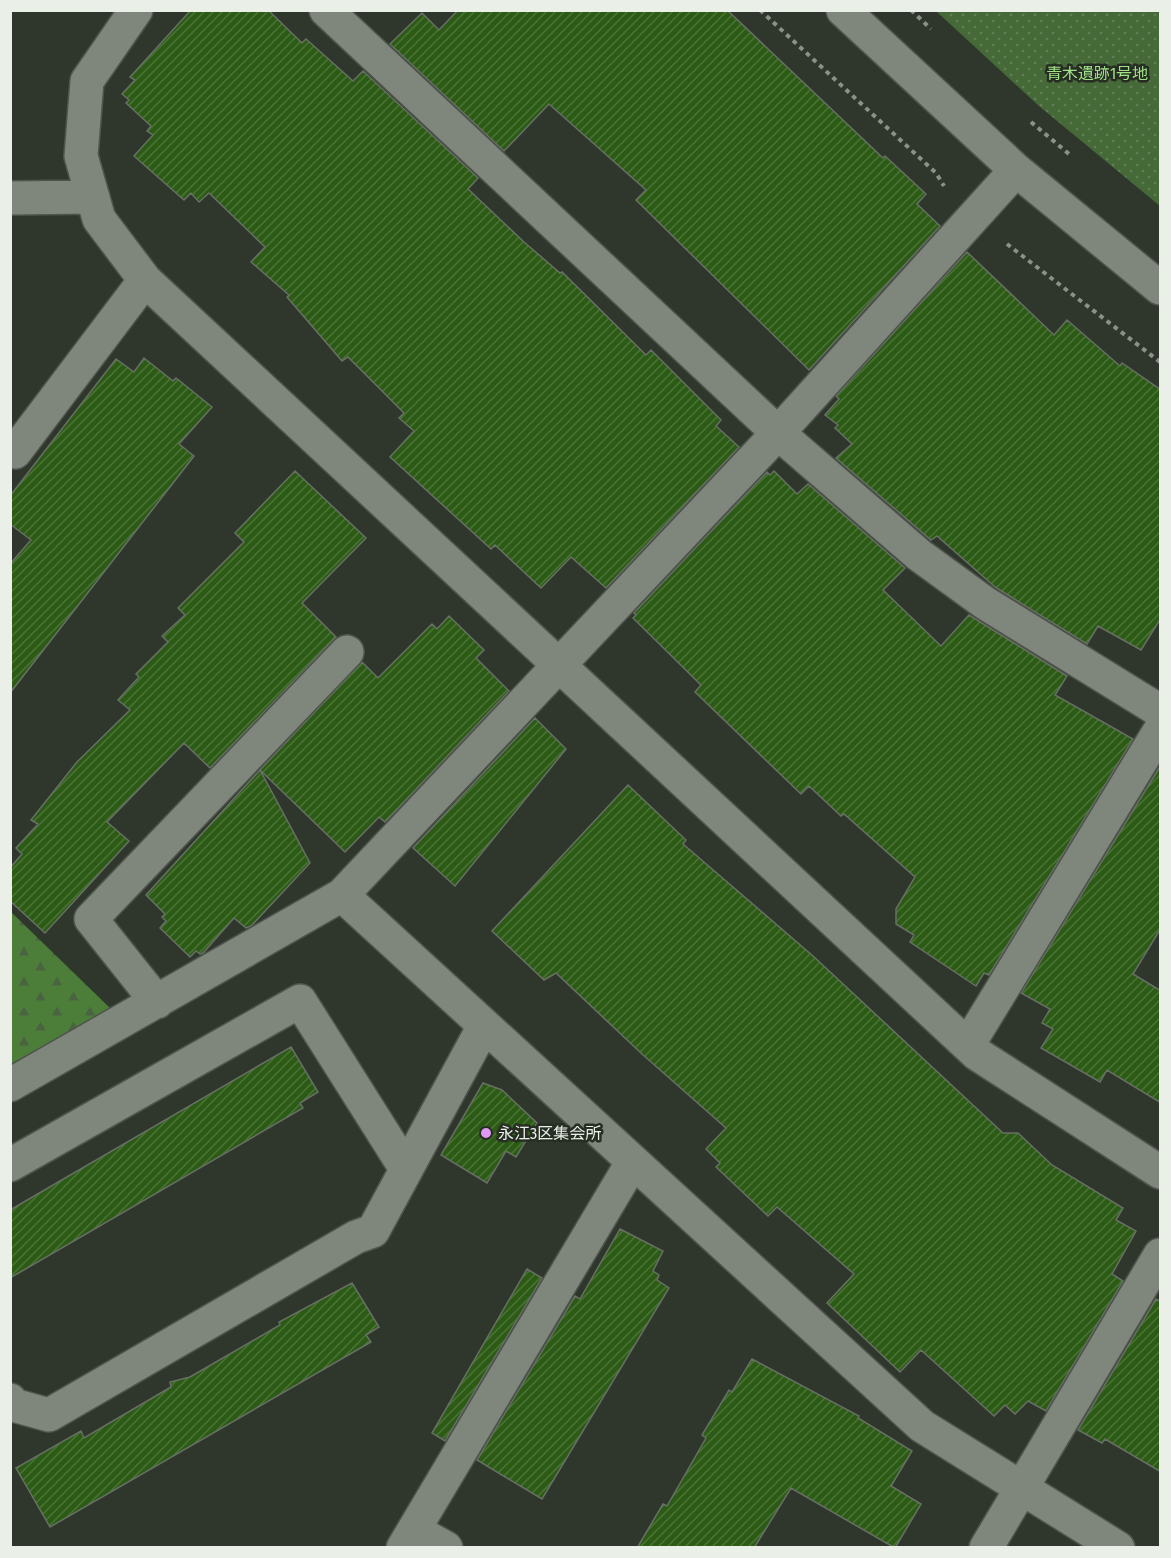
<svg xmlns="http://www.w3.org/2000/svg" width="1171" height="1558" viewBox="0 0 1171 1558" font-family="'Fira Sans Condensed','Noto Sans JP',sans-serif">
<defs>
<pattern id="forest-firs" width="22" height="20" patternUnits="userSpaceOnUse" patternTransform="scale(1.5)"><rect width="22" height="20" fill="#4d7e39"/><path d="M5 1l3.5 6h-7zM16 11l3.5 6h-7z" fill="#4a6340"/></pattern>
<pattern id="park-dots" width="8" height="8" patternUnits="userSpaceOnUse" patternTransform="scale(1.5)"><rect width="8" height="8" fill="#466938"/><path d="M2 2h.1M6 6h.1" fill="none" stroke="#617f55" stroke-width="1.8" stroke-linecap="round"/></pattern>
<pattern id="building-hatch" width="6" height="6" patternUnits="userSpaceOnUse" patternTransform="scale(1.5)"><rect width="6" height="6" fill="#2c5b15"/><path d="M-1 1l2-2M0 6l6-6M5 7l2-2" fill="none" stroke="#4b7337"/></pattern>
</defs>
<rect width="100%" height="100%" fill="#2f372d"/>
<!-- forest -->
<path fill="url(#forest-firs)" d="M10 911 111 1009 11 1064H10Z"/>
<!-- park -->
<path fill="url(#park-dots)" d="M936 11H1160V206L1039 106Z"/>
<!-- building -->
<path fill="url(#building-hatch)" stroke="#687065" stroke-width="1.5" d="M191 10H268L302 43 306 39 353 81 363 71 478 178 468 189 524 242 560 273 562 272 646 355 651 350 721 420 716 426 739 447 606 588 571 557 541 588 495 545 491 549 390 457 414 431 399 418 404 413 348 357 342 361 287 297 289 295 251 262 265 247 209 193 199 202 191 193 184 200 134 156 153 135 147 131 151 126 126 103 129 100 122 94 135 80 130 77Z
M458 10H727L883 158 885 156 926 194 917 204 940 226 809 370 636 200 646 190 549 104 504 151 390 44 422 13 439 30Z
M967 252 1054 335 1067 320 1120 366 1122 363 1161 390V618L1141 650 1098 626 1087 644 995 587 937 536 931 540 836 458 852 444 835 428 838 425 825 415 839 399 836 396Z
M144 358 173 381 176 378 212 407 179 444 194 456 10 693V564L31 540 10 524V496L116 359 134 372Z
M295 471 366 538 302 603 336 637 210 768 184 743 107 822 129 841 45 933 10 901V868L22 854 16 848 38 824 31 820 77 762 130 710 118 700 139 677 136 674 168 642 162 636 185 615 178 608 244 542 235 533Z
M774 471 797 494 808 484 905 568 883 590 941 646 969 615 1067 676 1055 695 1133 739 989 975 984 973 976 986 910 942 914 935 896 924V909L915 877 844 814 841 816 809 786 801 794 695 692 701 685 633 618 636 615 634 613 767 472 770 475Z
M449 616 484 650 476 658 509 691 385 822 379 817 345 852 260 770 362 662 378 678 432 624 437 629Z
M535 718 566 749 455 886 413 848Z
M1161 765V928L1133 974 1161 991V1103L1107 1070 1100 1082 1041 1048 1053 1029 1042 1023 1050 1009 1021 993Z
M260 770 310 863 251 926 246 928 234 918 203 953 200 954 196 951 190 957 160 928 166 921 162 917 165 914 146 895Z
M628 785 686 840 683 844 813 956 1003 1133H1018L1052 1165 1123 1208 1116 1220 1136 1231 1112 1274 1123 1281 1046 1411 1028 1401 1015 1414 1005 1405 994 1416 921 1350 900 1372 827 1303 854 1274 777 1207 768 1216 716 1167 720 1163 706 1149 726 1128 642 1054 556 973 544 980 492 931Z
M291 1047 318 1092 300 1103 303 1108 10 1278V1210Z
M483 1083 502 1090 537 1123 516 1157 506 1151 487 1183 441 1155Z
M620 1229 663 1251 653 1271 659 1275 657 1280 669 1288 542 1499 477 1460 575 1296 580 1299Z
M527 1269 542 1278 445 1441 432 1433Z
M352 1283 379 1327 366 1335 371 1342 50 1527 16 1468 81 1431 84 1438 171 1387 170 1382 190 1377 280 1325 279 1322Z
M1156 1299 1161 1302V1472L1105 1439 1102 1443 1078 1430Z
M752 1359 859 1416 858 1418 912 1451 891 1486 921 1504 895 1548 791 1488 754 1548H637L663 1504 667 1506 706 1438 702 1435 729 1390 732 1392Z"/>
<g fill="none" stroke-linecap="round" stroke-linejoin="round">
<defs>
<path id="minor" d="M136 10 87 81 81 156 99 219 145 280 977 1054 1160 1172
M326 10 778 433 919 555 985 603 1160 711
M843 10 1016 170 1160 288
M10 198 93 197
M10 449 15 452 145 280
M342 895 922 1426 1118 1548
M157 1002 91 919 347 652
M968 1045 1160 730
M10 1085 342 895 778 433 1016 170
M10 1165 300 1001 406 1169
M10 1400 13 1405 49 1415 356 1237 373 1231 484 1026
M414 1530 446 1548
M403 1548 632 1163
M986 1548 1160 1255"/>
</defs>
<!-- minor casing -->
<use href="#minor" stroke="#4e544c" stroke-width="36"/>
<!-- path -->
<path stroke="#8b9189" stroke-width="4" stroke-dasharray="4.5 4.5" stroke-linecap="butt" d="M760 10 936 173 944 186
M911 10 931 29
M1031 122 1069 154
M1007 244 1160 362"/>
<!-- minor -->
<use href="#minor" stroke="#7f877c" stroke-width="33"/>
</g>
<!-- markers -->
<circle fill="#dd99f3" stroke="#262d23" stroke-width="2" cx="486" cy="1133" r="6"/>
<g text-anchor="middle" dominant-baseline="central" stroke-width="5" stroke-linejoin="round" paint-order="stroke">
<!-- park labels -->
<g font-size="16" fill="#9fe385" stroke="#262d23">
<text x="1097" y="73">青木遺跡1号地</text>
</g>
<!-- poi labels -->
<g font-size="16" fill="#eaefe8" stroke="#262d23" text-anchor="start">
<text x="498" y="1133">永江3区集会所</text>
</g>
</g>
<!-- border -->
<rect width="1171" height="1558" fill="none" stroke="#eaefe8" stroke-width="24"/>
</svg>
